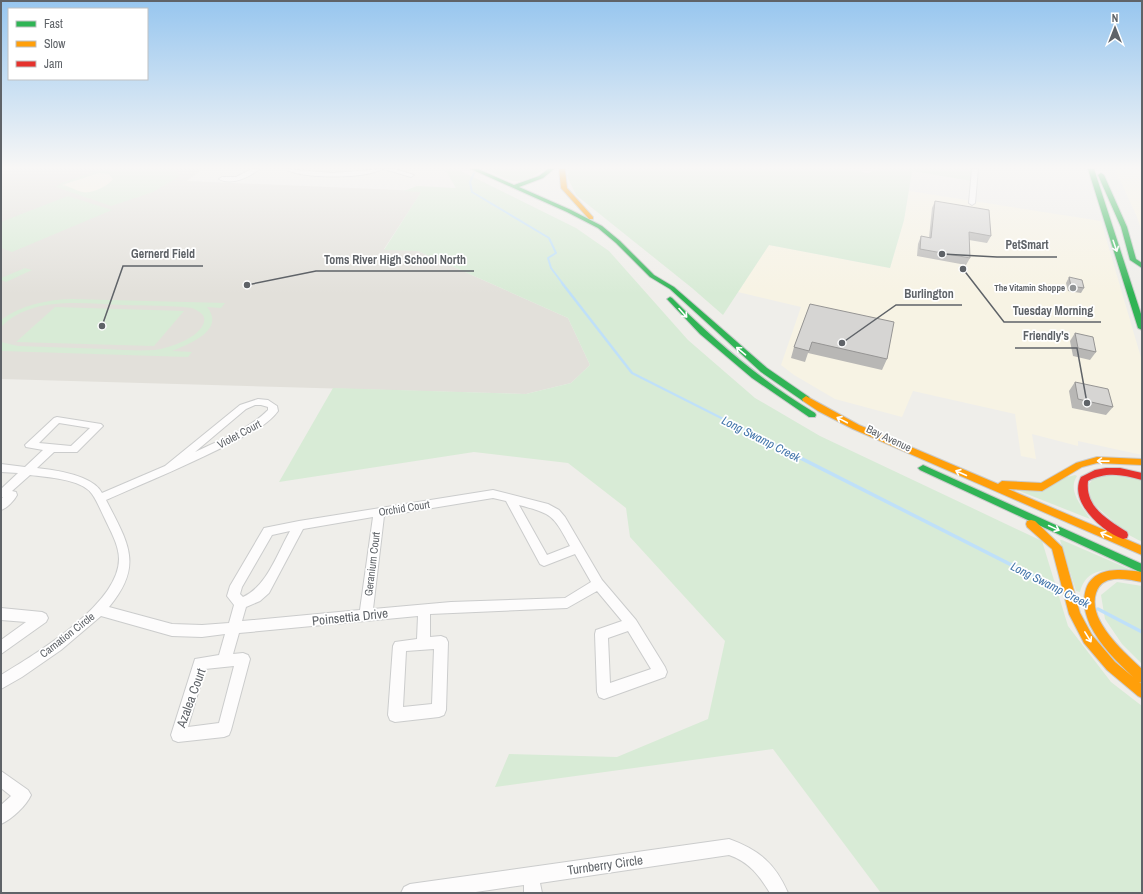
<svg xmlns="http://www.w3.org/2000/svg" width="1143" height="894" viewBox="0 0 1143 894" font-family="'Archivo Narrow',sans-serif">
<rect width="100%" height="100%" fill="#efeeea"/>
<!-- commercial -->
<path fill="#f7f3e4" d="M1115 169H1142V232L1137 217Z
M909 191 1101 221 1142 361V455L1078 441V446L1032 434 1036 459 1021 456 1015 414 913 391 902 417 835 399 794 375 781 365 801 307 738 292 769 245 890 268 904 220Z"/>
<!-- education -->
<path fill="#e2e0da" d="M1 169H202L187 181 422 191 384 249 418 251 568 318 590 365 571 383 526 394 1 379Z"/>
<!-- green -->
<path fill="#d8ebd6" d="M104 169H176L180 176 153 192 111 206 56 187 61 183Z
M441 169H457L576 228 609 251 688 340 755 398 820 436 1042 541 1068 626 1111 682 1142 706V893H881L773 749 495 787 509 754 617 757 708 719 725 641 630 537 626 508 568 463 474 452 279 482 333 388 526 394 571 383 590 365 568 318 418 251 384 250 421 192 404 191 417 186 456 188 447 173Z
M485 169H544C519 189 510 181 485 169Z
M571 169H847L868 173 878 169H974L972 181 912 171 904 220 890 268 769 245 723 315 692 288 576 195 567 176Z
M68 196 112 210 12 252 1 248V222Z
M25 268 32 270 6 282 1 280V278Z
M71 299 225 303 221 308 207 307C226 330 189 344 172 351L192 352 188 357 1 351V342L18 346C47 347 77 348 106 349 122 350 139 351 155 350 169 348 200 338 204 322 206 314 198 311 192 308 169 305 146 306 124 305 83 304 33 295 1 327V320C21 305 46 300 71 299Z
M55 307 184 311 154 346 16 342Z
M1107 474 1142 479V542L1129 535 1091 502 1089 484 1093 479Z
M1075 475 1077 476C1067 491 1082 506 1090 519L1017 490Z
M1060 540H1062L1129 569C1108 570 1086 567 1080 592L1076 591Z
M1117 582 1142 586V664L1122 644 1105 619 1101 595Z"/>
<!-- sand -->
<path fill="#f6f1e1" d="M99 173 109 174 113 179C108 186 92 194 83 192 76 191 70 186 62 185Z"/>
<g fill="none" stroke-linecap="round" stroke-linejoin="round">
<!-- stream-far2 -->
<path stroke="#bfe0f9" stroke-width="2" d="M476 169 470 182 472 192 549 238 556 253 548 258 551 268 563 284"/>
<!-- stream-far1 -->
<path stroke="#bfe0f9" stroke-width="2.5" d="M562 283 632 373 753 434"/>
<!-- stream -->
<path stroke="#bfe0f9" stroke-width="3.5" d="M751 433 1061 590
M1098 609 1142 632"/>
<defs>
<path id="street" d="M252 169H259C250 177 231 186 219 179L222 177H236Z
M285 169 333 173 382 169C366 179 301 179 285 169Z
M384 169H394L414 175 411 177Z
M972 169H978L975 203 972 205 969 203Z
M258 399 268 400 277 406 278 411C268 425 250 433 235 441 193 463 149 481 106 500 128 543 144 565 109 607L172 624 202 625 229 623 234 605 227 596 230 586 264 528 299 521 493 490 548 504 559 510 565 517 602 580 636 620 665 667 667 672 665 677 604 699 599 697 597 692 595 634 596 630 622 621 597 591 567 608 430 614V637L441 636 446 638 448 642 446 710 444 715 439 717 395 722 390 720 388 715 393 646 395 642 417 639 418 616 239 633 233 654 243 653 248 655 250 659 231 730 229 735 224 737 178 742 173 740 171 735 195 659 219 655 225 634 202 637 172 636 101 616 61 650 22 677 1 689V675C36 654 119 604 119 559 119 545 110 530 105 519 101 511 97 501 92 494 82 479 46 477 30 475L12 491 16 492 17 495C14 501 7 508 1 510V499L3 497H1V489L18 473 1 472V464L25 467 43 450 26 447 25 445 54 418 57 417 101 424 103 426 77 452H54L37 468C55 470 93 475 102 493L165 466 240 405ZM255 405H261L268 407V410C248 430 220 440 195 452L246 409ZM59 423 90 428 71 446 39 443ZM493 498 506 501 540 564 544 566 575 554 591 582 565 598 451 602 373 609 384 516ZM519 505C553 514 553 515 570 546L547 555ZM373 517 360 610 242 621 246 607 260 601 269 593 303 529ZM290 531C277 554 267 586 243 597L240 594 242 587 272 535ZM628 631 651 669 610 683 608 638ZM434 649 432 704 403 707 406 651ZM234 666 219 723 188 727 205 669Z
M1 608 42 612 46 614 48 618 46 622 1 654V640L26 622 1 620Z
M1 771 28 790 31 795C26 806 12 819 1 824V805L11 796 1 788Z
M729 839C759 850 775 863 788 893H770C759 875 749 862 729 855L540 883 542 893H524V885L469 893H401L404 887 410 884Z"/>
<path id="fast" d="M471 169H478L514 185 539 176 548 169H554L543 178 519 187 571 210 602 226 620 241 654 275 674 287 767 368 809 397 810 399 809 401H803L761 372 670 289 650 277 616 243 598 228 567 212Z
M1088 169H1094L1142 317V330L1138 328Z
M1101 173 1104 175 1127 227 1136 259 1142 263V268L1130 260 1121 227 1098 175Z
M670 297 672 298C716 342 762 381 815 413L816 415 815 417H809L752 378 700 334 667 299Z
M923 465 1142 564V573L920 470 918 468Z"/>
<path id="slow" d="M559 169H565L567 188 593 217V219H589L561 188Z
M806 396 859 425 998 484 1002 481 1041 483 1076 463 1097 457 1142 459V465L1097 463 1082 467 1042 491 1008 489 1142 546V555L853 429 818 411 803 401 802 399Z
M1031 520 1035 521 1062 547 1080 613 1092 635 1115 662 1133 677C1117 662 1100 645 1090 625 1085 613 1082 602 1086 589 1094 566 1122 569 1142 572V582C1126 579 1102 573 1096 593 1087 620 1124 652 1142 669V683L1139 682 1142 684V698L1138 696 1107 670 1084 643 1069 614 1052 549 1027 527 1026 524 1027 521Z"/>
<path id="jam" d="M1106 468H1120L1142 473V480C1123 475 1107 471 1088 481 1085 507 1107 519 1127 532L1128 535 1127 538 1123 539C1102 532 1068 501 1081 477L1095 470Z"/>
</defs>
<!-- street casing -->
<use href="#street" stroke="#cbcccc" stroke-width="2"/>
<!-- fast casing -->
<use href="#fast" stroke="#cacacb" stroke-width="2"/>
<!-- slow casing -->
<use href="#slow" stroke="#cacacb" stroke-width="2"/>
<!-- jam casing -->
<use href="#jam" stroke="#cacacb" stroke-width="2"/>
<!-- street -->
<use href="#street" fill="#fdfcfc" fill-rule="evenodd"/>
<!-- fast -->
<use href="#fast" fill="#30b455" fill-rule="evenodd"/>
<!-- slow -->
<use href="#slow" fill="#ff9f0a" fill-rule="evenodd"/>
<!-- jam -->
<use href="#jam" fill="#e5322d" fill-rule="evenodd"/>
</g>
<!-- wall -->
<path fill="#b8b7b5" d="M935 201 991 236 987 243 969 240 970 258 966 265 917 256 918 244 921 236 929 238 932 208Z
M1069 277 1084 288 1081 293 1068 291 1066 283Z
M810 304 887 359 882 370 808 353 805 362 791 358 794 347Z
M1075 333 1096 352 1090 360 1073 356 1070 341Z
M1075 382 1113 407 1106 415 1072 408 1069 391Z"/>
<!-- building -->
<path fill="#d6d5d3" stroke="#969594" d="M935 201 989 210 991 236 969 232 970 258 920 249 921 236 931 238Z
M1069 277 1082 280 1084 288 1071 286Z
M810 304 894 322 887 359 812 342 809 351 794 347Z
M1075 333 1093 337 1096 352 1078 348Z
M1075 382 1108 389 1113 407 1078 399Z"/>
<!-- one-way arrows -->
<defs><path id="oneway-shaft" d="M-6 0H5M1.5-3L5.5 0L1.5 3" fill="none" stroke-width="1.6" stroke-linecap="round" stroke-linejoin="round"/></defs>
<g stroke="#fff">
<use href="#oneway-shaft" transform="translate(1115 246) rotate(71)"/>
<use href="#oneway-shaft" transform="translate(683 313) rotate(48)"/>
<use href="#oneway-shaft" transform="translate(741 351) rotate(-140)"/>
<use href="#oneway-shaft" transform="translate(842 420) rotate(-152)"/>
<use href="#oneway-shaft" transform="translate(1103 461) rotate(-179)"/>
<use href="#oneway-shaft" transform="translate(961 473) rotate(-156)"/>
<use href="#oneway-shaft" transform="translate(1054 528) rotate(25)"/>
<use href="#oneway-shaft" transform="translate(1106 535) rotate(-156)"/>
<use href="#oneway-shaft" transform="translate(1088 637) rotate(58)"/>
</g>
<!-- sky -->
<linearGradient id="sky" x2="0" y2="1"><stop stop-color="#97c6ef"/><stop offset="0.57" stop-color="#f8f7f6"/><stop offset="1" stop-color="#f8f7f6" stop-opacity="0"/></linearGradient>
<rect width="1143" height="294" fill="url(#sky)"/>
<!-- markers -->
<circle fill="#919496" stroke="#fff" stroke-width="1.5" cx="1073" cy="288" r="4"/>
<g text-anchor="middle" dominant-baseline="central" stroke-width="3.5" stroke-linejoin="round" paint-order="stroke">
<!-- far-poi labels -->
<g font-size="9" font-weight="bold" fill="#5f6368" stroke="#fff" text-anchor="end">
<text x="1065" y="288">The Vitamin Shoppe</text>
</g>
<!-- street labels -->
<g font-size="11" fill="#5f6368" stroke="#fff">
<text transform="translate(239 434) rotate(-28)">Violet Court</text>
<text transform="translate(889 438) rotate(25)">Bay Avenue</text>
<text transform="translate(404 508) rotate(-9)">Orchid Court</text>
<text transform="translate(372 564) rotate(-83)">Geranium Court</text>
<text transform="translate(67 635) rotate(-38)">Carnation Circle</text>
</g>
<!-- water labels -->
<g font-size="12" font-style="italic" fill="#4174aa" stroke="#fff">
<text transform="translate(761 439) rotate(27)">Long Swamp Creek</text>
<text transform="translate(1050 585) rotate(27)">Long Swamp Creek</text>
</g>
<!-- near-street labels -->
<g font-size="13" fill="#5f6368" stroke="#fff">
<text transform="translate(350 617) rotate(-6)">Poinsettia Drive</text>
<text transform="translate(191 698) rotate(-70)">Azalea Court</text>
<text transform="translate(605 865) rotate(-8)">Turnberry Circle</text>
</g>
</g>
<!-- callouts -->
<path fill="none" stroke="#5f6368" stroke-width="1.5" d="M942 254L997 257H1057M102 326L123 266H203M247 285L316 271H474M842 343L896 305H962M963 269L1004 322H1101M1087 403L1077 348H1015"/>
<g fill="#5f6368" stroke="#fff" stroke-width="1.5">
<circle cx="942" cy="254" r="4"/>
<circle cx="102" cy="326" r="4"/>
<circle cx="247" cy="285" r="4"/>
<circle cx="842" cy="343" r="4"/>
<circle cx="963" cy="269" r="4"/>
<circle cx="1087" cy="403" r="4"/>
</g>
<g font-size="12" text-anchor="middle" font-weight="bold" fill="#5f6368" stroke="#fff" stroke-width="3.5" stroke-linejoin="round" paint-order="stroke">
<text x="1027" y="249">PetSmart</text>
<text x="163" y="258">Gernerd Field</text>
<text x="395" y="264">Toms River High School North</text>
<text x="929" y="298">Burlington</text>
<text x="1053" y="315">Tuesday Morning</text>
<text x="1046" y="340">Friendly's</text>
</g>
<!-- border -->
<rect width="1143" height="894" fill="none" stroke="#5f6368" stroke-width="4"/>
<!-- legend -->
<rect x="8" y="8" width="140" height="72" fill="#ffffff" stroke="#bfc1c3"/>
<rect x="16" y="21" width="20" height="6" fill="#30b455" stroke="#bfc1c3"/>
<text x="44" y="28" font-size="12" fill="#5f6368">Fast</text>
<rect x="16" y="41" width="20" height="6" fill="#ff9f0a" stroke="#bfc1c3"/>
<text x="44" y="48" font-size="12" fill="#5f6368">Slow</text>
<rect x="16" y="61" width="20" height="6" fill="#e5322d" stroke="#bfc1c3"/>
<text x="44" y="68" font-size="12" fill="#5f6368">Jam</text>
<!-- north arrow -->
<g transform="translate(1115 28)" stroke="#ffffff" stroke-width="3" paint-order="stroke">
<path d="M0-3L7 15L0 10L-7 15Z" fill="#5f6368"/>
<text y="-6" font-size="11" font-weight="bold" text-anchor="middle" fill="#5f6368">N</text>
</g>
</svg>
